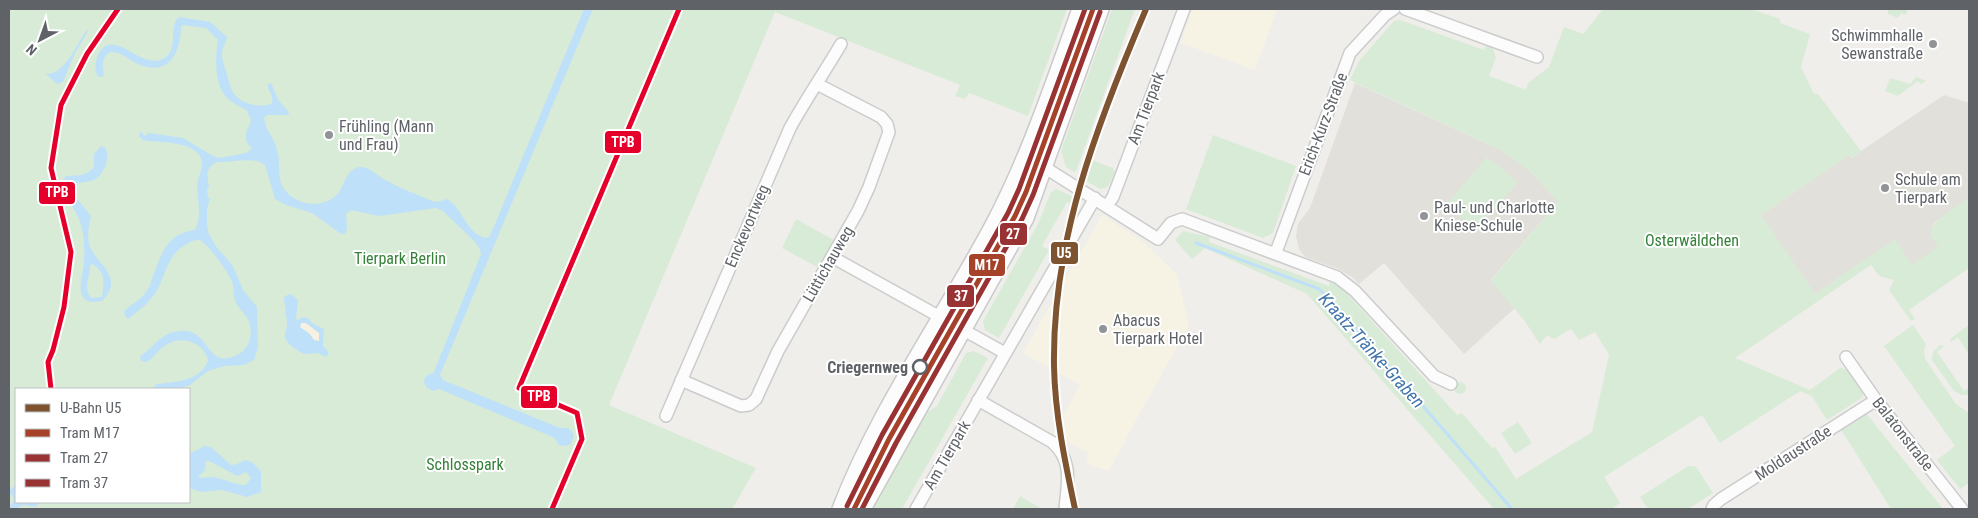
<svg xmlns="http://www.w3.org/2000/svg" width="1978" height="518" viewBox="0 0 1978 518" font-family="'Roboto Condensed',sans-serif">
<rect width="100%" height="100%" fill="#efeeea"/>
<!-- commercial -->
<path fill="#f7f3e4" d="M1192 9H1277L1255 70 1181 43Z
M1102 215 1142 241 1177 274 1189 326 1138 416 1109 471 1087 464 1088 453 1053 434 1080 385 1023 353Z"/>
<!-- education -->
<path fill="#e2e0da" d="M1355 83 1501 150 1531 172 1558 202 1491 280 1515 308 1464 354 1384 263 1359 284 1352 277 1336 268 1305 257 1299 249 1296 236 1298 224 1310 208Z
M1944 95 1969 103V198L1934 223 1931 231 1932 236 1939 247 1912 265 1895 240 1815 295 1761 215 1849 155 1852 158 1861 151Z"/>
<!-- green -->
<path fill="#d8ebd6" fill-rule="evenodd" d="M9 9H1067L1028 116 969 93 965 99 955 96 960 85 775 12 609 405 756 468 732 509H9ZM16 389H189V502H16Z
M1086 9H1096L1025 208 1009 201Z
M1112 9H1135L1076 171 1074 172 1066 167 1061 151Z
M1140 9 1145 10 1092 156 1087 154Z
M1603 9H1751L1780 19V23L1810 34 1801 67 1814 94H1818L1861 151 1851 158 1849 155 1761 215 1815 294 1895 239 1912 265 1938 247C1936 243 1931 238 1931 233 1930 221 1960 205 1969 198V268L1909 310 1915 319 1911 321 1889 290 1894 280 1879 276 1871 265 1735 358 1810 390 1840 368C1852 369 1864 386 1863 397L1827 420 1812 396 1800 391 1720 443 1702 415 1604 477 1620 503 1611 509H1494L1307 294 1205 248 1192 259 1175 240 1183 231 1210 237 1209 242 1329 286 1330 281 1342 288 1457 415 1462 413 1492 448 1495 447 1516 479 1592 432 1609 355 1595 332 1579 340 1571 329 1554 339 1547 335 1540 344 1524 320 1491 281 1558 202 1531 172 1501 150 1350 80 1359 61 1394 21 1400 20 1484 50 1486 44 1492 46 1496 58 1489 76 1526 90 1528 83 1549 67 1564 27 1583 34Z
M1888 9H1908L1906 15 1901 13 1898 18 1888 14Z
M1916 77 1926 81 1921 84 1918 81 1898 96 1885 91 1890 78 1910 84Z
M1213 135 1296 166 1273 233 1263 238 1186 209Z
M1487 157 1518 182 1476 231 1446 205Z
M1086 158 1113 168 1115 172 1108 187 1100 189C1081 177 1077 181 1086 158Z
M1056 189 1078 199 1080 203 1078 208 1067 202 1042 246 1049 250 999 338 985 330 983 321 1038 224 1051 192Z
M796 219 834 240 819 268 782 248Z
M1913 325 1926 344 1924 349 1925 359 1956 404 1969 413V483L1960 489 1937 460 1955 446 1884 346Z
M1969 325V355L1958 337 1951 342 1950 339Z
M1940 345 1944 346 1937 352 1964 391 1969 388V395H1962L1954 391 1932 360 1933 352Z
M974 351 988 358 902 509H871L926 413 937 406 966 353Z
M1454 388a6 6 0 1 1 12 0a6 6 0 1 1-12 0Z
M1865 412 1943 509H1891L1840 428Z
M1518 422 1532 443 1515 454 1501 433Z
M872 446H893L859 509H845Z
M1688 466H1694L1697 468 1713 493 1688 509H1648L1640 497Z
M1020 496 1042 509H1013Z"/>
<!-- sand -->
<path fill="#f6f1e1" d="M301 323H306L319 333V341L314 340 300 327Z"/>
<!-- water -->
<path fill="#bfe0f9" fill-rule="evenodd" d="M584 9H593L440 375 443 380 560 428C567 427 572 429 574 436L570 445 562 446 558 444 555 438 439 389 433 391 426 387 424 382 425 377 434 372 481 254 480 249 475 242 443 211 436 208 379 216 351 210 346 214 347 227 346 233 341 234 312 213 286 205 275 199 265 165C256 156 230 163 217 162 205 168 207 176 209 187L207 190 208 197 210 198 207 209V225L209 234 215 245 233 266 243 290 257 307 258 348 254 360 244 365 224 366 208 371 190 385 177 389H152L157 384C176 382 200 381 208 361 205 343 182 335 168 344 160 348 154 357 147 362L141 361 140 356C153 349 157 336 174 332 212 322 203 372 237 355 251 349 255 329 246 316 242 310 237 307 235 300 233 295 234 290 233 285 230 274 209 244 199 240 193 240 190 242 185 245 165 257 166 278 154 295 147 305 138 311 128 319L125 316 124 311C133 303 143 299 149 287 151 284 151 280 153 276 162 252 167 234 195 230 202 215 198 204 197 188 197 180 201 173 202 165 203 140 159 143 143 140L139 136 140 131 145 136 149 133 183 138 213 156 219 158 246 153 252 148C241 139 247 132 251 120L247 111C241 106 233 104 227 98 214 84 215 58 218 40L206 28 183 25 181 27C180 54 169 77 138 64 128 60 121 51 110 52 100 59 103 66 104 76L98 77C94 69 95 62 98 55 113 26 138 67 160 60 181 54 167 26 179 17L210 22 227 37C226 42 223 47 222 52 221 59 224 64 226 71 231 89 232 100 254 105 259 106 268 106 272 103 274 95 267 91 268 84L271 83 279 101 289 112 288 115H267L264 118C265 129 274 138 277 149 281 160 277 173 281 183 289 203 316 210 333 198 345 190 343 171 359 167 368 166 373 172 379 176 396 187 414 193 432 201L437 202 447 199C463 208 466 234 486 238L490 236Z
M87 30 88 31 74 55 63 82 57 84 45 73C63 79 78 41 87 30Z
M101 146 105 148C111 157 104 175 94 180 89 182 83 182 77 183L72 189 74 195 91 216C89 225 87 235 89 244 96 265 126 276 102 301 94 302 86 304 82 295 78 287 84 270 84 260 85 249 84 236 81 225 78 212 67 200 61 187V182L66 176C78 175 85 177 94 167V154ZM92 264C106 272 104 282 102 297L91 298C83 290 90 276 90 266Z
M291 294 298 300 296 319 298 320 303 317 308 318 312 323 324 329 323 346 329 353 326 357 318 353 304 354C298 351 284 343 285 335 285 331 287 328 287 323 286 315 285 307 284 299L285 296ZM301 323H306L319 333V341L314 340 310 334 300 327Z
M205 446 211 447 231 465 237 464 245 460 252 462 261 471V492L247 497 222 490 201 492 189 488V454ZM206 461H209L237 476 246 472 251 478 246 485C233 485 222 477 209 477 204 477 202 479 198 477L205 470Z
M16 485V502H40L35 507 23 505 15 509H9L14 499 11 494 9 495V486L11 489Z"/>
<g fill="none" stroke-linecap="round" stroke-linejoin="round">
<!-- stream -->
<path stroke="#bfe0f9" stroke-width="3" d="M1196 243 1319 289 1334 303 1512 509"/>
<defs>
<path id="minor" d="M1405 9 1537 57
M1044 167 1158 239 1171 223 1182 219 1337 277 1355 291 1434 376 1451 384
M1107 206 1113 197 1184 9
M1276 252 1350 53 1385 15 1394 9
M832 257 1005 353
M1846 357 1876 400 1962 509
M681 380 741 406 749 405 756 399 778 351 858 211 869 187 889 132 887 124 881 117 817 84
M978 400 1052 442C1074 461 1067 484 1065 509
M666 416 790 128C806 99 824 73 841 44
M916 509 1095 198
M1712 509 1714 505 1721 499 1876 400"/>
<path id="secondary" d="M840 509C879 408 943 319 994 223 1030 154 1054 81 1080 9
M863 509 1026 218 1101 9"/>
</defs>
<!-- minor casing -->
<use href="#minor" stroke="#cbcccc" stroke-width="14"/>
<!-- secondary casing -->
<use href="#secondary" stroke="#cacacb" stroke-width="18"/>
<!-- minor -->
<use href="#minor" stroke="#fdfcfc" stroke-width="11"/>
<!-- secondary -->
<use href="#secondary" stroke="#fdfcfc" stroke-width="15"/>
<defs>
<path id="bus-1" d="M51 389 48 362 53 350 64 307 71 252 51 168 61 105 87 54 118 9
M552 509 582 439 577 413 519 388 679 9"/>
</defs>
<!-- bus-1 casing -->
<use href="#bus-1" stroke="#fff" stroke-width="9"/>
<!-- bus-1 -->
<use href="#bus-1" stroke="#e4002b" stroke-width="5"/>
<defs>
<path id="tram-1" d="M854 509 889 439 1015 216 1026 192 1093 9"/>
<path id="tram-2" d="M862 509 896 443 1022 219 1033 195 1100 12"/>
<path id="tram-3" d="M847 506 882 435 1008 213 1019 189 1085 9"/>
</defs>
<!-- tram-1 casing -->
<use href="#tram-1" stroke="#fff" stroke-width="9"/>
<!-- tram-2 casing -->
<use href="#tram-2" stroke="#fff" stroke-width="9"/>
<!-- tram-3 casing -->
<use href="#tram-3" stroke="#fff" stroke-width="9"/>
<!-- tram-1 -->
<use href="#tram-1" stroke="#a6422a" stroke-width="5"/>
<!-- tram-2 -->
<use href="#tram-2" stroke="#933" stroke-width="5"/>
<!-- tram-3 -->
<use href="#tram-3" stroke="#933" stroke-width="5"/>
<defs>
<path id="metro-1" d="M1075 509C1065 462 1055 415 1054 366 1052 240 1097 124 1146 9"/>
</defs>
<!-- metro-1 casing -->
<use href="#metro-1" stroke="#fff" stroke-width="10"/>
<!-- metro-1 -->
<use href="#metro-1" stroke="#7e5330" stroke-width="6"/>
</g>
<!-- markers -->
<g fill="#919496" stroke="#fff" stroke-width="2">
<circle cx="1933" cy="44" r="5"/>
<circle cx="329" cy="135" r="5"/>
<circle cx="1885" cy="188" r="5"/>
<circle cx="1424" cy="216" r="5"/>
<circle cx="1103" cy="329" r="5"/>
</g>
<circle fill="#fff" stroke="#5f6368" stroke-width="2.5" cx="920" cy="367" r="7"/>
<g text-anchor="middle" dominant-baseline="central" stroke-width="4" stroke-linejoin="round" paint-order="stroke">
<!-- poi labels -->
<g font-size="16" fill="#5f6368" stroke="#fff" text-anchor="start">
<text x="1923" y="35" text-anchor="end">Schwimmhalle<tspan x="1923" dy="18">Sewanstraße</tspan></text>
<text x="339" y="126">Frühling (Mann<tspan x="339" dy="18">und Frau)</tspan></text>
<text x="1895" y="179">Schule am<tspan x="1895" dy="18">Tierpark</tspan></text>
<text x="1434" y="207">Paul- und Charlotte<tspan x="1434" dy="18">Kniese-Schule</tspan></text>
<text x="1113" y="320">Abacus<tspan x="1113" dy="18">Tierpark Hotel</tspan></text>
</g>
<!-- street labels -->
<g font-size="16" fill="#5f6368" stroke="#fff">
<text transform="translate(1146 108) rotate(-69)">Am Tierpark</text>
<text transform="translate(1323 124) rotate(-69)">Erich-Kurz-Straße</text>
<text transform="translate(747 226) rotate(-67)">Enckevortweg</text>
<text transform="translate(828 264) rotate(-60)">Lüttichauweg</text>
<text transform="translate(1903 434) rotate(52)">Balatonstraße</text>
<text transform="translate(1793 453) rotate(-33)">Moldaustraße</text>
<text transform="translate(947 455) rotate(-60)">Am Tierpark</text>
</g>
<!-- park labels -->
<g font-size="16" fill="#348238" stroke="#fff">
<text x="1692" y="240">Osterwäldchen</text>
<text x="400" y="258">Tierpark Berlin</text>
<text x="465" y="464">Schlosspark</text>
</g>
<!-- stop labels -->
<g font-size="16" font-weight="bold" fill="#5f6368" stroke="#fff" text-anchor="end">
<text x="908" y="367">Criegernweg</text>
</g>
<!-- water labels -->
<g font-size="18" font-style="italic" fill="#4174aa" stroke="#fff">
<text transform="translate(1372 350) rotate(48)">Kraatz-Tränke-Graben</text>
</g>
</g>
<g stroke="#fff" stroke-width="2">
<rect x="604" y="130" width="38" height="24" rx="5" fill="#e4002b"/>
<rect x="38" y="181" width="38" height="24" rx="5" fill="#e4002b"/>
<rect x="999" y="222" width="29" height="24" rx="5" fill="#933"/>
<rect x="1050" y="241" width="29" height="24" rx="5" fill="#7e5330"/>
<rect x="968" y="253" width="38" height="24" rx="5" fill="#a6422a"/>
<rect x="946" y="284" width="29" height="24" rx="5" fill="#933"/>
<rect x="520" y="385" width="38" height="24" rx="5" fill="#e4002b"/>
</g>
<g font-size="14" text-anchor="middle" font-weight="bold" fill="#fff">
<text x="623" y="147">TPB</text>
<text x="57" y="197">TPB</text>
<text x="1013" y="239">27</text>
<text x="1064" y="258">U5</text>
<text x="987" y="270">M17</text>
<text x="961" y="301">37</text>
<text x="539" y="401">TPB</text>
</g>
<!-- border -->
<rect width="1978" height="518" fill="none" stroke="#5f6368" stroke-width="20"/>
<!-- legend -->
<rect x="15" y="388" width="175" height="115" fill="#ffffff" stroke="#bfc1c3"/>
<rect x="25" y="404" width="25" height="8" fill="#7e5330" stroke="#bfc1c3"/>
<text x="60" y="413" font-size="15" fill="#5f6368">U-Bahn U5</text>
<rect x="25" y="429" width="25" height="8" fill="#a6422a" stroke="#bfc1c3"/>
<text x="60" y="438" font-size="15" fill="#5f6368">Tram M17</text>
<rect x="25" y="454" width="25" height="8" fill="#993333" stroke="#bfc1c3"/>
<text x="60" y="463" font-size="15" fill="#5f6368">Tram 27</text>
<rect x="25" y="479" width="25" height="8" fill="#993333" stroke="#bfc1c3"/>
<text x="60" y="488" font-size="15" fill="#5f6368">Tram 37</text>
<!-- north arrow -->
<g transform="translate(40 40) rotate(221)" stroke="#ffffff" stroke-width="4" paint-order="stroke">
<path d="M0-4L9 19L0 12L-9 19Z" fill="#5f6368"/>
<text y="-8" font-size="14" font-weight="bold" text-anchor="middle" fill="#5f6368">N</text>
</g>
</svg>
